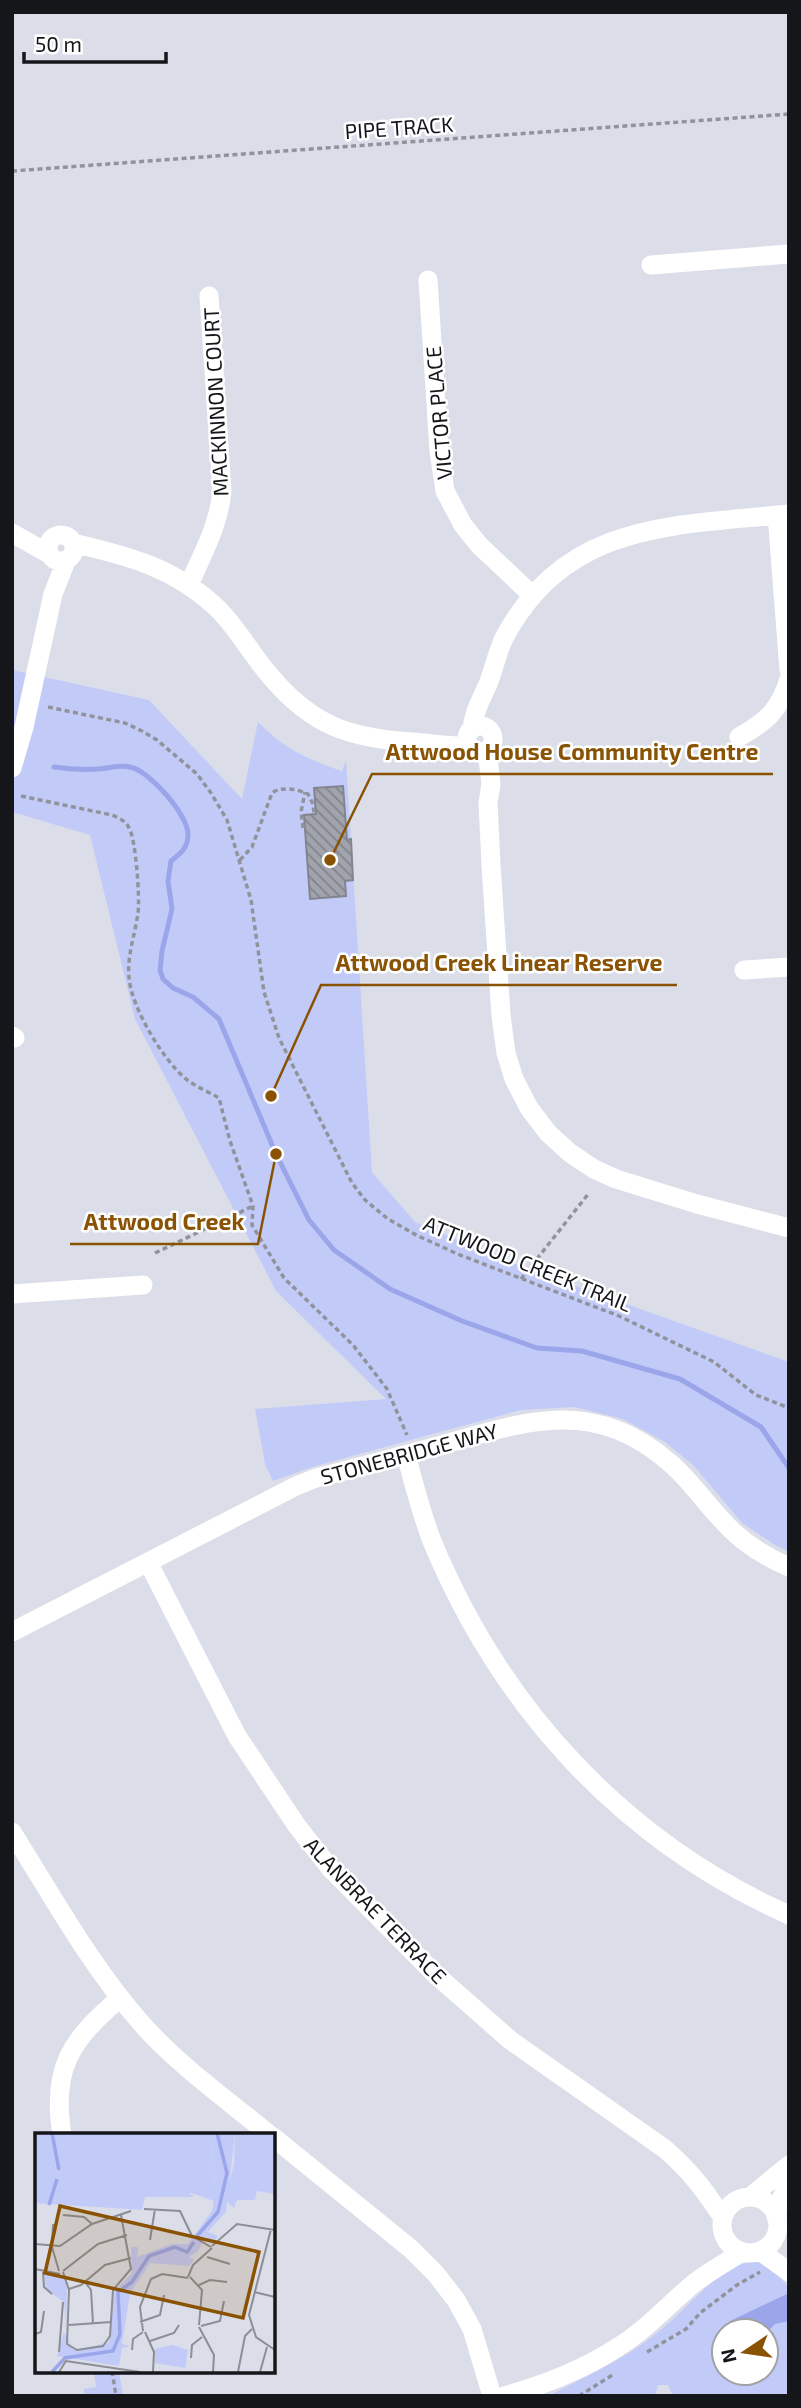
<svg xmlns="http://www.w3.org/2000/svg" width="801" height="2408" viewBox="0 0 801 2408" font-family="'Exo 2',sans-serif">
<defs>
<pattern id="building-back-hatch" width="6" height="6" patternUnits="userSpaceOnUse" patternTransform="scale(1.75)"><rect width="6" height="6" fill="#a1a3ad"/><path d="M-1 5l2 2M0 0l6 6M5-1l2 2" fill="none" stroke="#82848c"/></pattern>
</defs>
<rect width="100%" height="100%" fill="#dbdee9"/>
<!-- park -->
<path fill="#c2cbf8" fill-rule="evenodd" d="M12 670 149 700 242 799 258 722C286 750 305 758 342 771L346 760 372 1172 415 1222 522 1267 789 1362V1552L775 1545 742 1523 694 1466 665 1442 623 1419 574 1407 521 1410 312 1467 273 1481 265 1464 255 1409 386 1399 276 1291 135 1019 90 835 12 812Z
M757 2259 774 2270 789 2288V2396H673L668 2385H658L655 2396H549C586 2376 625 2359 657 2333 691 2306 713 2270 757 2259ZM724 2331H766V2373H724Z
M94 2371H119L123 2396H85L84 2389 96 2387Z"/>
<!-- water -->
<path fill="#9ba6ea" d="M789 2293V2321L775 2324 766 2333V2331H724V2372L718 2369 712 2353 730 2321Z"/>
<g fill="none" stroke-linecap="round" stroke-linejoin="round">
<!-- stream -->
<path stroke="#9ba6ea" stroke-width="5" d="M54 767C68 769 83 770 98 769 108 769 119 764 130 767 149 770 189 816 188 835 188 848 180 854 171 861L168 881 172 909 162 951 160 970 163 979 173 988 193 997 219 1019 276 1154 309 1220 334 1250 390 1289 462 1321 537 1348 582 1351 680 1379 761 1427 789 1468"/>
</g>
<!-- building -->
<path fill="url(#building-back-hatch)" stroke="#82848f" stroke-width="2" d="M343 786 347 840 351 839 353 880 345 881 346 896 310 899 304 815 316 814 314 788Z"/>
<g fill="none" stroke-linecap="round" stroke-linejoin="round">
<!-- path -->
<path stroke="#91939c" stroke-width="3.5" stroke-dasharray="5 3.5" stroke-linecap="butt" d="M12 171 789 114
M48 707 125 723 142 731 157 740 197 774 211 793 227 820 251 900 264 992 279 1038 352 1183 365 1200 388 1219 418 1236 460 1255 619 1316 714 1362 756 1395 789 1408
M21 796 112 815C119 818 126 821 129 828 136 839 140 899 138 913 135 935 127 955 129 977 131 1007 163 1060 186 1079 196 1087 209 1092 219 1098L230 1141 253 1206 252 1225 284 1278 353 1345 387 1389 407 1435
M303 828 301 812 305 792
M240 860 252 847 272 793C281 786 298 789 308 794L313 804 314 814
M155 1253 253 1206
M521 1279 589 1193
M647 2352 686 2329 700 2313 737 2285 760 2272
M112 2371 116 2396
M579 2396 614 2374"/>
<!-- street -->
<path stroke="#fff" stroke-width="19" d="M651 265 789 254
M428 280 439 451 445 491 463 525 479 545 533 596
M777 515 789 670
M12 533 49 554
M48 548a13 13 0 1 1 26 0a13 13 0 1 1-26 0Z
M73 543C128 556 173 567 216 607 238 628 252 656 272 678 313 726 350 738 411 742 431 743 449 747 469 746
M189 585C203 552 218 528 222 491L209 296
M467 739a13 13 0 1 1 26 0a13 13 0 1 1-26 0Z
M472 729C474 711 481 700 488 684 494 669 497 653 504 638 567 521 673 526 789 514
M739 737C766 722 780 710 789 679
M487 750 491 784 488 803 491 865 501 1015 506 1053 514 1079 529 1108 548 1133 570 1153 594 1169 616 1179 697 1204 789 1228
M12 768 24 727 53 594 66 561
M744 970 789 967
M12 1036 15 1038
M12 1294 143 1285
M406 1455C414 1484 421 1513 432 1541 501 1708 623 1841 789 1915
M148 1562 237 1736 297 1826 330 1868 435 1974 510 2040 665 2149C692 2173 703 2188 723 2218
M12 1632 296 1486 316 1478C356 1468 395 1458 435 1447 522 1422 593 1395 670 1463 689 1479 703 1500 720 1518 738 1539 763 1556 789 1567
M12 1832C53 1897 90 1965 141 2023 178 2065 226 2099 270 2135
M62 2135C51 2068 71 2040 120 1998
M273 2137 411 2249 436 2274 456 2300 472 2329 492 2396
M750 2197 789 2165
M722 2225a28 28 0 1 1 56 0a28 28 0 1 1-56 0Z
M776 2217 789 2176
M760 2251 789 2272
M504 2396C544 2385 583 2370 618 2347 646 2330 668 2305 693 2284 708 2272 726 2262 742 2252"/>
</g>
<g text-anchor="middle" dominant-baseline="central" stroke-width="5" stroke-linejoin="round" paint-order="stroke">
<!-- street labels -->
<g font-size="21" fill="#15161a" stroke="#fff">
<text transform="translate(399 127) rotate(-4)">PIPE TRACK</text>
<text transform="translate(215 402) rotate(-93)">MACKINNON COURT</text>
<text transform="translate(438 413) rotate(-95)">VICTOR PLACE</text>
<text transform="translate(528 1263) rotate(22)">ATTWOOD CREEK TRAIL</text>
<text transform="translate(409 1453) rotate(-15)">STONEBRIDGE WAY</text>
<text transform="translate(376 1910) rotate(46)">ALANBRAE TERRACE</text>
</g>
</g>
<!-- overview -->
<g transform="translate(35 2133)">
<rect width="240" height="240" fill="#dbdee9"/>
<path d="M0 0H175L180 50 154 60 159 64H110L107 77 0 70ZM200 0H240V61L222 58 220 67H202L199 75 189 66 199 32Z" fill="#c2cbf8"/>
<path d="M175 0H200L191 79 178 92 179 68 153 59 180 50Z" fill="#c2cbf8"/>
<path d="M179 66H191V78L173 99 183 103 179 108 170 104 163 118 154 124 159 127 154 133 115 130 95 160 87 211 95 213 87 215 84 233 22 223 29 199 38 217 74 210 78 160 97 140 96 114H103L102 124 137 111H153L177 78ZM9 141 26 142 32 149 31 197 29 169 11 156ZM137 212 153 217 150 235 120 230V216Z" fill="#c2cbf8"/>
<path fill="none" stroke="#9ba6ea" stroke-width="3.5" d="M17 0 24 37M14 72 22 46M162 103 183 79 192 40 182 0M17 239 30 225 78 218 85 201 83 159 97 149 114 123 140 114 152 119 159 109"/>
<path fill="none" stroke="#8c8e96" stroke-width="2" d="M109 76 145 78 157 103 176 114M28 82 49 84 57 91M236 96 214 182 221 204 240 217M115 107 120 76M0 111 25 113 57 91 96 78M177 113 202 91 240 97M17 114 24 138M17 114 18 91M172 124 195 131M0 136 25 141M28 138 63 111 92 102M8 139 9 154 17 161M28 139 34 157 32 211 42 217 68 213 75 203 78 157 96 136 86 82M153 144 158 132 177 115M155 144 167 157 164 192M50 149 56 157 58 191M164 152 175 147 192 149M34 156 46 152 70 132 96 125M219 159 240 164M105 189 125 182 129 162M34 192 76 189M166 193 185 188 189 168M164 194 179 222 178 239M108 198 105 174 116 146 127 141 153 145M110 199 119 219 118 239M0 201 6 199 9 178M115 208 139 200 144 192M97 217 98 206 108 199M24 219 28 169M156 225 157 212 167 204M24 239 31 228 105 239M203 239 210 203 217 196M225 239 232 214"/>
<path fill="#8a5304" fill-opacity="0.15" stroke="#8a5304" stroke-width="3.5" d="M25 73 224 119 208 185 10 140Z"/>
<rect width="240" height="240" fill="none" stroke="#15161a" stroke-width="3.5"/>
</g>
<!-- callouts -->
<path fill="none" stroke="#8a5304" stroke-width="2.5" d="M330 860L372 774H773M271 1096L321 985H677M276 1154L258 1244H70"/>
<g fill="#8a5304" stroke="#fff" stroke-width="2.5">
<circle cx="330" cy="860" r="7"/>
<circle cx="271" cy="1096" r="7"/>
<circle cx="276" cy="1154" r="7"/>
</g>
<g font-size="23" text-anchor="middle" font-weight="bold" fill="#8a5304" stroke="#fff" stroke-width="5" stroke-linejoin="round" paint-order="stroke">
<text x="572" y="760">Attwood House Community Centre</text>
<text x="499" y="971">Attwood Creek Linear Reserve</text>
<text x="164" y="1230">Attwood Creek</text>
</g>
<!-- border -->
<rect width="801" height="2408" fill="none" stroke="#15161a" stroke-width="28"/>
<!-- north arrow -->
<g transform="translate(745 2352) rotate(257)"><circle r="33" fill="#ffffff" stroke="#a1a2a3" stroke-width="2"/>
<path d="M0-5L12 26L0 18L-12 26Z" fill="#8a5304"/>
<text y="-10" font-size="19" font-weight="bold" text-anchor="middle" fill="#15161a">N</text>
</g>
<!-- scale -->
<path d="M24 52v10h142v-10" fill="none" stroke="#15161a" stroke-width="3.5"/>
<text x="35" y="52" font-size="21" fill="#15161a" stroke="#ffffff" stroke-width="5" paint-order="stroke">50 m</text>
</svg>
